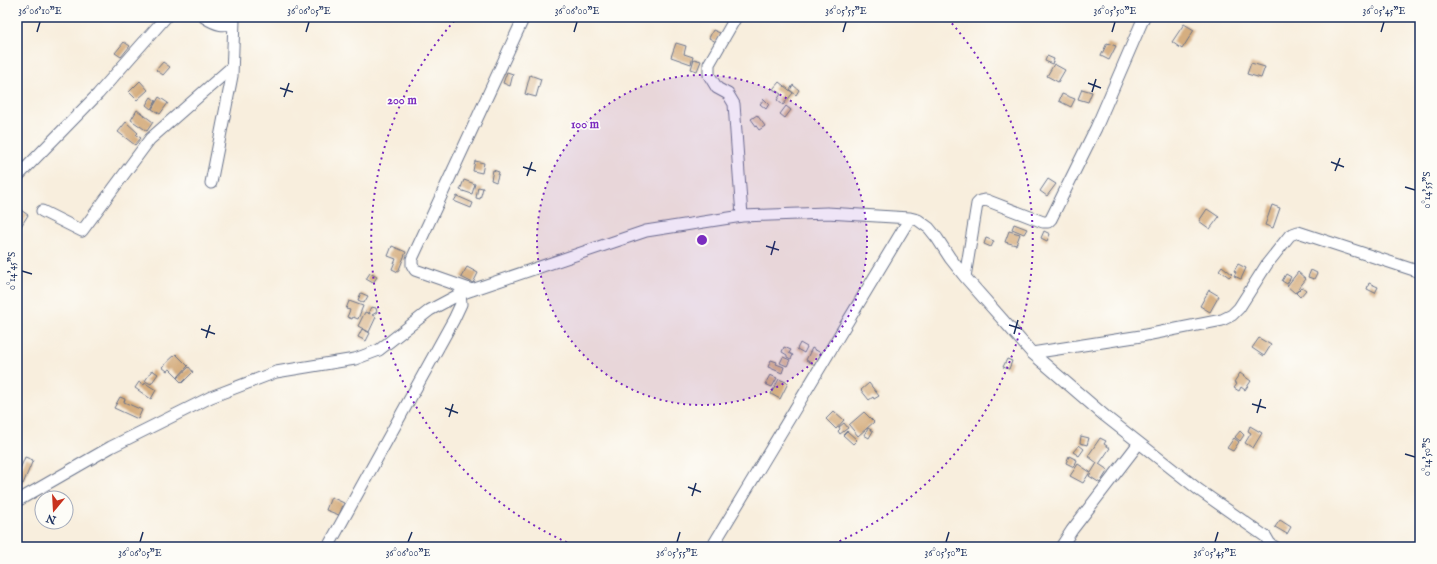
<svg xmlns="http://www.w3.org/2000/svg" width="1437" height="564" viewBox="0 0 1437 564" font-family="'IM FELL English',serif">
<rect width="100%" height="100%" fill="#fdfcf7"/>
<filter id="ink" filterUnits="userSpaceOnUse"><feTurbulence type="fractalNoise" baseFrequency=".025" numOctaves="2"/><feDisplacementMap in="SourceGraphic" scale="8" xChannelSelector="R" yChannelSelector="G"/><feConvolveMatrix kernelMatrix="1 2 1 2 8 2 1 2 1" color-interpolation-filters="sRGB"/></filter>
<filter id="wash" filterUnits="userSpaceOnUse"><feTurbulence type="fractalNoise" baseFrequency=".012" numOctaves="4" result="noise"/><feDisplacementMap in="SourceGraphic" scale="16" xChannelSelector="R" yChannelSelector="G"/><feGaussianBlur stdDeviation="0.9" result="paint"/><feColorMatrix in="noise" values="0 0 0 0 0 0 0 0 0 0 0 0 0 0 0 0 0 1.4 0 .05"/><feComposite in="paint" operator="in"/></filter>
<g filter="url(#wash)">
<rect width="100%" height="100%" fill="#f8eedd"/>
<g id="blocks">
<!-- building -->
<path fill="#d5ae80" d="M1184 24 1194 30 1182 49 1172 42Z
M713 30 720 33 716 42 709 38Z
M124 42 130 46 121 57 115 53Z
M676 43 686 46 684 54 693 57 691 64 671 57Z
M1107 43 1116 46 1109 60 1101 56Z
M1047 56 1054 59 1052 64 1045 61Z
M694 59 701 61 697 71 691 69Z
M163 62 170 67 163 75 156 70Z
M1251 63 1265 67 1261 78 1247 74Z
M1054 64 1065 70 1058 82 1047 76Z
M507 72 513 74 510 86 503 83Z
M530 75 541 79 536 97 525 94Z
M140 81 148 90 137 100 129 92Z
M779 82 793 93 783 105 777 100 781 94 773 89Z
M793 85 799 90 796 95 790 90Z
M1082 89 1092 92 1088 102 1078 99Z
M1062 94 1075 99 1071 107 1059 101Z
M151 97 156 101 151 109 146 105Z
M159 97 168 103 160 114 152 109Z
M764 99 769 104 766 109 760 104Z
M786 106 791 110 785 118 780 114Z
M137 110 153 122 147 131 131 120Z
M757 115 765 126 759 130 751 119Z
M126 122 138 133 136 135 141 138 135 145 118 132Z
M475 161 484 163 482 173 473 171Z
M493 170 499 172 496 182 491 180Z
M1048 179 1056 184 1047 196 1040 191Z
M464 180 475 184 472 194 460 190Z
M478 187 483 188 480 199 476 198Z
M457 196 473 203 471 208 454 201Z
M1272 205 1280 208 1273 228 1265 225Z
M18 208 28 215 20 228 17 226Z
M1207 209 1219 217 1210 229 1199 221Z
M1014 224 1027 229 1024 234 1012 229Z
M1009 231 1020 234 1016 245 1005 242Z
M1044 231 1050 234 1047 241 1041 238Z
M986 238 994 241 991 247 984 244Z
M392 246 406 252 398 272 392 269 396 259 388 256Z
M1238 264 1246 268 1241 279 1234 276 1236 272 1234 271Z
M1222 266 1232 274 1229 277 1219 270Z
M467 267 478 273 473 283 461 277Z
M1311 270 1317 273 1314 279 1308 277Z
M1298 272 1306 279 1295 293 1287 286Z
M370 273 377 277 373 283 366 279Z
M1286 274 1291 277 1287 284 1282 281Z
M1369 283 1378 287 1375 293 1367 289Z
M1302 287 1306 290 1300 297 1296 293Z
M1209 290 1219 296 1210 312 1200 306Z
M361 293 368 296 364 303 358 300Z
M349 301 363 306 358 319 353 317 352 319 347 317 350 310 346 309Z
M371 307 376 308 377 312 372 315 376 317 369 332 358 326 365 312 370 314 369 311Z
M362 329 370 333 366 341 358 337Z
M1259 338 1271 345 1264 356 1252 348Z
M800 343 807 347 804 353 797 349Z
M784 347 791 350 789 353 793 355 791 359 787 357V355L782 352Z
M812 348 821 353 815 365 806 360Z
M176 354 188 366 178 377 170 369 167 371 162 367Z
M783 357 790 360 787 366 780 363Z
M1007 359 1012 361 1009 369 1003 367Z
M771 360 777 362 776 364 784 367 782 373 768 367Z
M189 367 193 372 182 383 177 378Z
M152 370 158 374 151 384 145 381Z
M1240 373 1251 381 1245 390 1241 387 1239 391 1234 388 1237 384 1234 382Z
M770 375 777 378 772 387 765 384Z
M779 379 788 383 780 399 771 394Z
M139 382 144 385 145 383 156 390 151 399 135 388Z
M869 383 879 396 874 399 873 397 869 400 861 390Z
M120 397 125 399 124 402 142 410 138 419 114 408Z
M834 411 844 420 836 429 826 419Z
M864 412 874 422 858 436 849 425Z
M844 423 848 428 840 434 838 431 840 429 839 427Z
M1250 426 1262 433 1253 448 1245 443 1251 433 1248 431Z
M868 428 873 431 869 438 864 435Z
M847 431 857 440 853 444 843 435Z
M1240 431 1244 435 1240 441 1235 437Z
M1081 436 1089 438 1087 445 1080 443Z
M1100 438 1106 441 1104 444 1110 448 1099 464 1108 470 1100 483 1089 476 1097 463 1088 456Z
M1234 438 1239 442 1233 451 1227 448Z
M1079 445 1084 449 1079 456 1073 452Z
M1069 456 1077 460 1074 467 1066 463Z
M25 457 33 460 23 484 17 481V465L20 466 18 474Z
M1078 464 1090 472 1083 483 1070 476Z
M331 497 344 503 339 515 326 510Z
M1280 520 1291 527 1287 534 1275 527Z"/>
</g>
</g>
<g filter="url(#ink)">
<use href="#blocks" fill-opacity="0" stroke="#68728a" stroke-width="1"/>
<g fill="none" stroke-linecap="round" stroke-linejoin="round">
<defs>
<path id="minor" d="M204 17C213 23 229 31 234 17
M736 17 709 64V75L717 88 728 94 734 104 742 216
M17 177 98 94 166 17
M211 183 232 76 234 20
M42 211 82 231 150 139 232 67
M965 277 977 204 980 201 986 200 1043 222H1048L1051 219 1096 128 1144 17
M472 290 415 270 412 265V259L524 17
M1032 353 1141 336 1222 320 1232 315 1239 308 1267 264 1290 235 1298 232 1420 272
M17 501 111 447 211 397 276 372 355 359 379 350 430 310 460 294 646 231 742 216 827 213 910 218 918 220 929 228 937 238 950 258 965 277 1032 353 1105 416 1199 490 1266 537 1270 544 1275 547
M328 547 454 319 461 304 460 294
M712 547 910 218
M1061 547 1072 530 1139 443"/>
</defs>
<!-- minor casing -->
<use href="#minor" stroke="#68728a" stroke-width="13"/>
<!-- minor -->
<use href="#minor" stroke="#fff" stroke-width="11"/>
</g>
</g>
<!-- ticks -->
<path fill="none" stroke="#1b2f5e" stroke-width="1.5" d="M37 32 40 22M306 32 309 22M574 32 577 22M843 32 846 22M1112 32 1115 22M1381 32 1384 22M1088 83 1101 88M280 88 293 92M1092 92 1096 79M284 97 289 83M1331 162 1344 167M523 167 536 171M1335 171 1340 158M527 176 532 162M1405 187 1415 190M766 246 779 250M771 255 775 241M22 271 32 274M1009 325 1022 329M201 329 215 334M1014 334 1018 320M206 338 210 325M1252 404 1266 408M445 408 458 413M1257 413 1261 399M449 417 453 404M1405 454 1415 457M688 487 701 492M692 496 696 483M140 542 143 532M408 542 412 532M677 542 680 532M946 542 949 532M1215 542 1218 532"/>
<!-- distance rings -->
<circle cx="702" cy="240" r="165" fill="#7b2cbf" fill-opacity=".12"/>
<g fill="none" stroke="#7b2cbf" stroke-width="2" stroke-dasharray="2 4">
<circle cx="702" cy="240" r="165"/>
<path d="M578 547A331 331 0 0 1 456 19M948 19A331 331 0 0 1 826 547"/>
</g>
<circle cx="702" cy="240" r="6" fill="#7b2cbf" stroke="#fdfcf7" stroke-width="2"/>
<g font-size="12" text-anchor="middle" font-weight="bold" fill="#7b2cbf" stroke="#fdfcf7" stroke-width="3.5" stroke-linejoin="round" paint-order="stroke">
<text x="402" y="104">200 m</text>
<text x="585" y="128">100 m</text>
</g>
<!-- margin -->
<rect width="1437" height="564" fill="none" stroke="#fdfcf7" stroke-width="44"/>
<!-- north arrow -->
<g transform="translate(54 510) rotate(198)"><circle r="19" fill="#fdfcf7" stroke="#a3aaba"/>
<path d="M0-3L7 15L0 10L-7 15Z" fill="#c8321e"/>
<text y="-6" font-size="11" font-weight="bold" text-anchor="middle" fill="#1b2f5e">N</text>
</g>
<rect x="22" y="22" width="1393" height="520" fill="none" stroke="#1b2f5e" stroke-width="1.5"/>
<g font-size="10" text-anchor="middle" fill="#1b2f5e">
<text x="40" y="14">36°06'10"E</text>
<text x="309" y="14">36°06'05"E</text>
<text x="577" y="14">36°06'00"E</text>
<text x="846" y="14">36°05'55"E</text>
<text x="1115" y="14">36°05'50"E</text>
<text x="1384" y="14">36°05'45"E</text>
<text transform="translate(1426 190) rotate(-90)" y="4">0°14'55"S</text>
<text transform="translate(11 271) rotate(-90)" y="4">0°14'45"S</text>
<text transform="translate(1426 457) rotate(-90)" y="4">0°14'50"S</text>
<text x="140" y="556">36°06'05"E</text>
<text x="408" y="556">36°06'00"E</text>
<text x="677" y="556">36°05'55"E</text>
<text x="946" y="556">36°05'50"E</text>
<text x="1215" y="556">36°05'45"E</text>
</g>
</svg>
